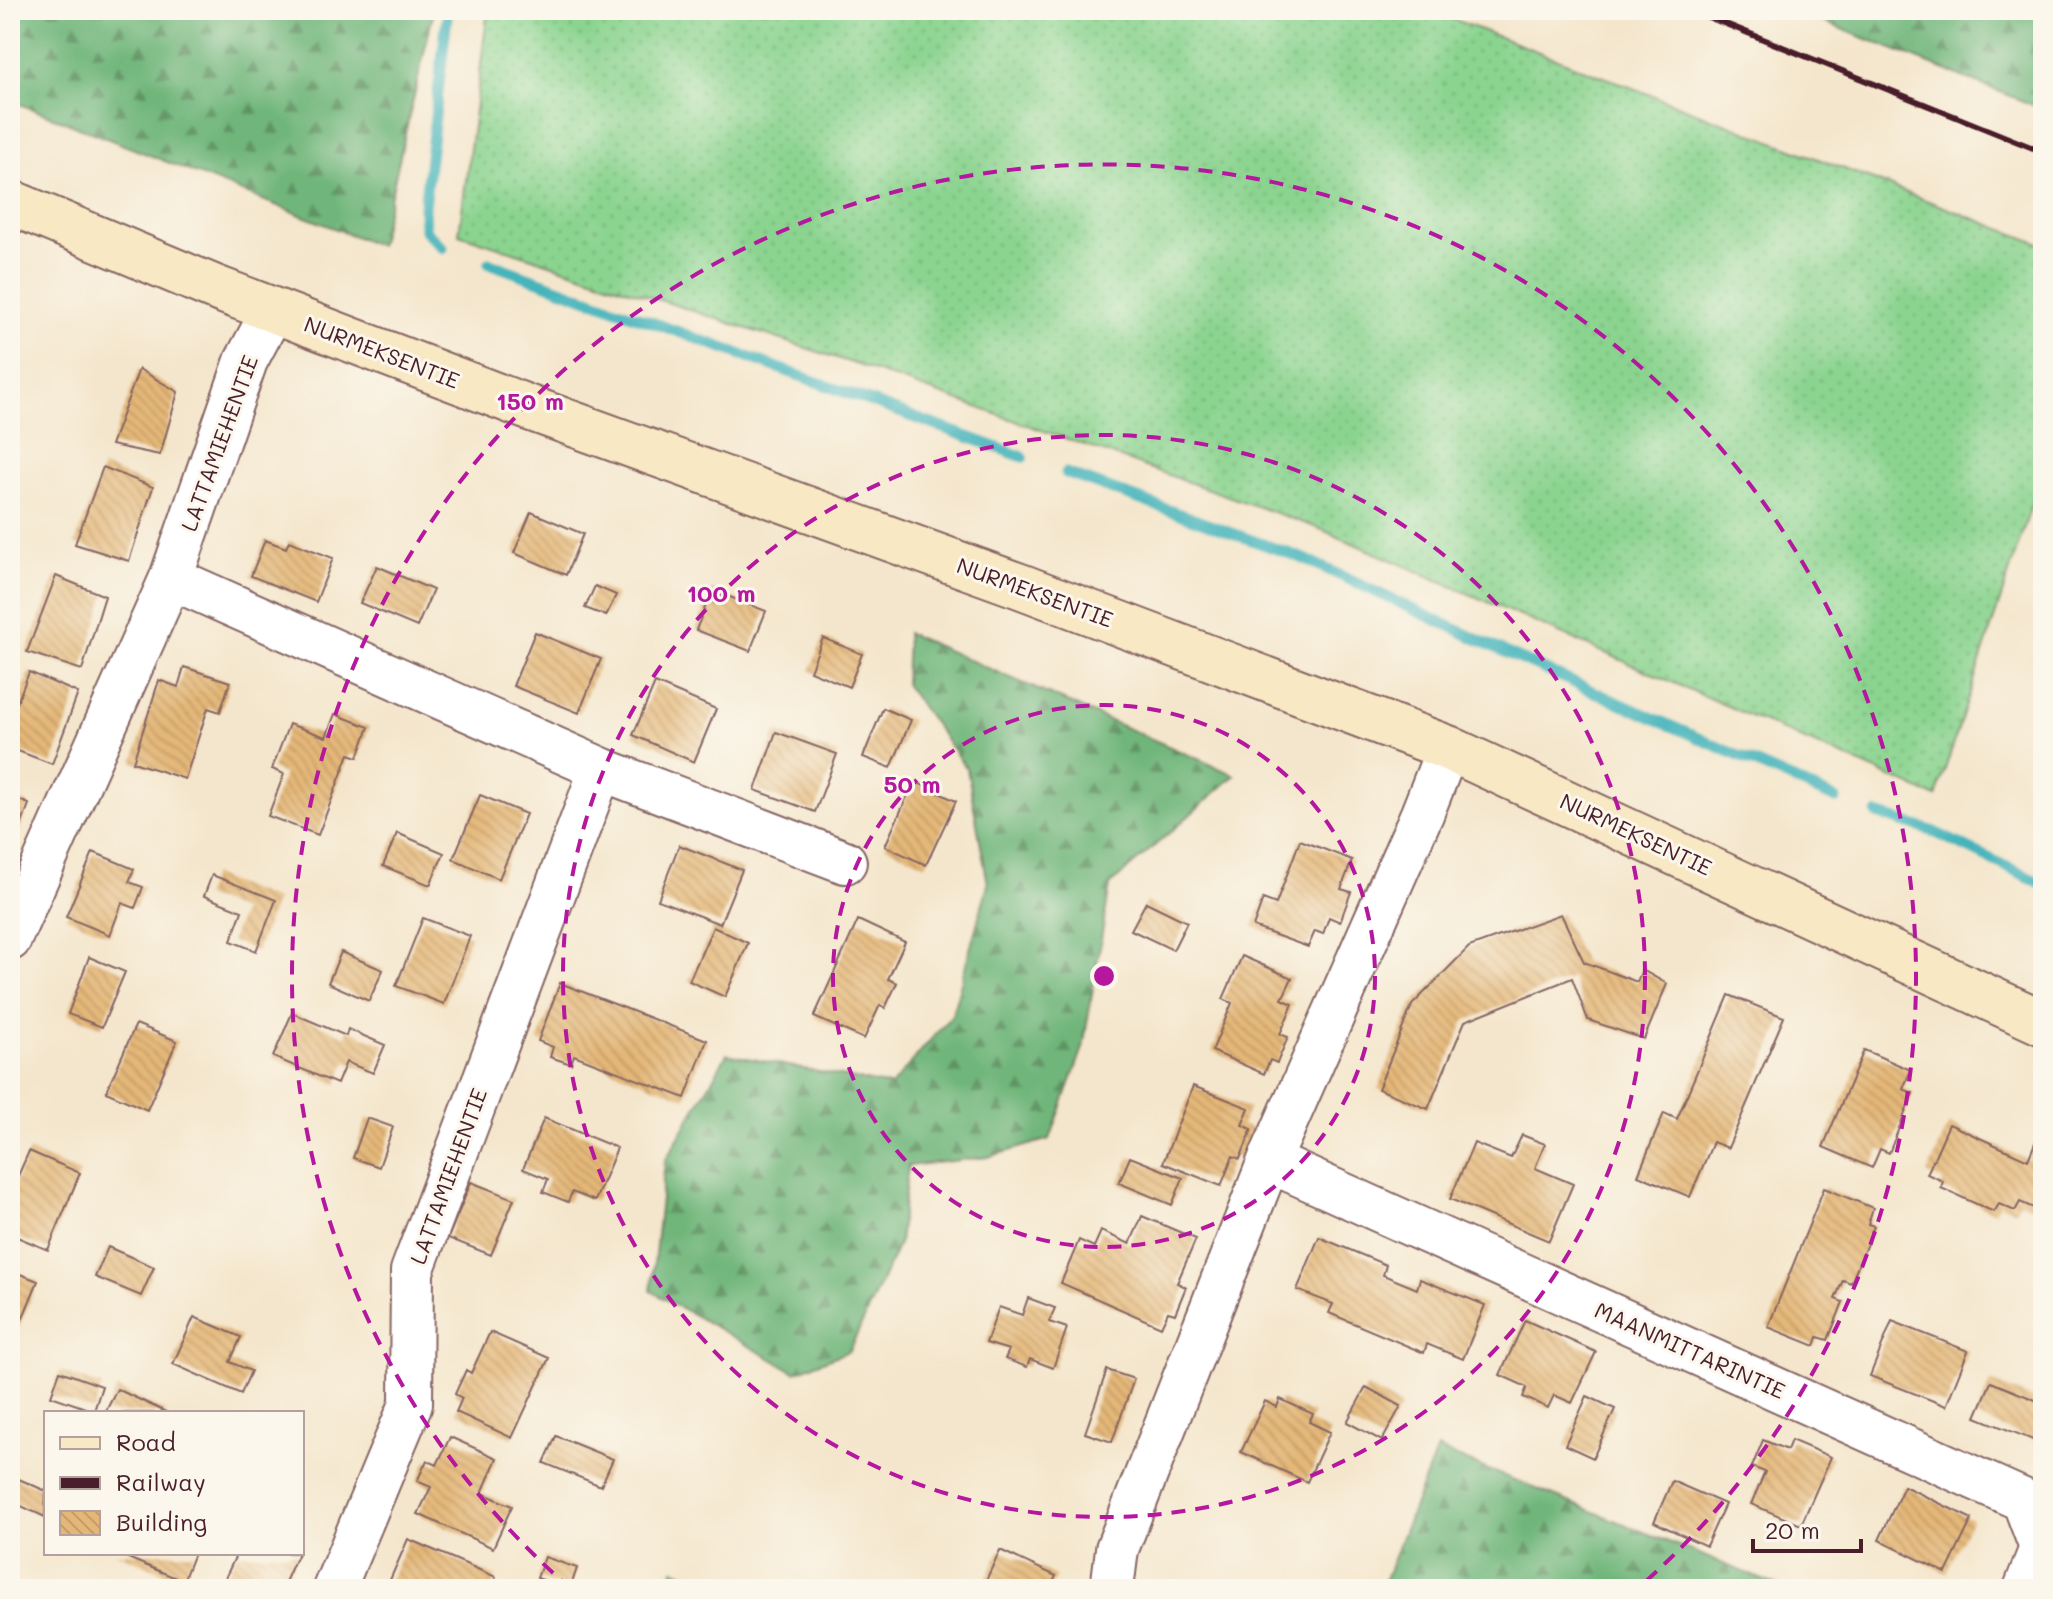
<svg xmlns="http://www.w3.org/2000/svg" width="2053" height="1599" viewBox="0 0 2053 1599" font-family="Mali,sans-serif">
<defs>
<pattern id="grass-dots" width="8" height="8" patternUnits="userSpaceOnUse" patternTransform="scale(2)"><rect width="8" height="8" fill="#8bd490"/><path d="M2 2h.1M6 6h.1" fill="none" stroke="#79b67c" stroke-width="1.8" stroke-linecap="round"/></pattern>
<pattern id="forest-firs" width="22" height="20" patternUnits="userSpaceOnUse" patternTransform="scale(2)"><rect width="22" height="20" fill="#70b67a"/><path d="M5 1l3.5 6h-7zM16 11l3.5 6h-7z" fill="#5e9364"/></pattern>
<pattern id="park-tufts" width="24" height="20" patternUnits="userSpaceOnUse" patternTransform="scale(2)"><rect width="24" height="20" fill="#8bd490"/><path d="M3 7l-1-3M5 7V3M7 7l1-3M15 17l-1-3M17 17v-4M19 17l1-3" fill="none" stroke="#79b67c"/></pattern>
<pattern id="building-back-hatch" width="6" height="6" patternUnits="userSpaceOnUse" patternTransform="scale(2)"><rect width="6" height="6" fill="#e4b778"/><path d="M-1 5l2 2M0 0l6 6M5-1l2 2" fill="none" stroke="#c59d68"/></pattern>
</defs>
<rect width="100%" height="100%" fill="#fbf7ec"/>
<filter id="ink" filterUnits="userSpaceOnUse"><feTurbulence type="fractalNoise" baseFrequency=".0125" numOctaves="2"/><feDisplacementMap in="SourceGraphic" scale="16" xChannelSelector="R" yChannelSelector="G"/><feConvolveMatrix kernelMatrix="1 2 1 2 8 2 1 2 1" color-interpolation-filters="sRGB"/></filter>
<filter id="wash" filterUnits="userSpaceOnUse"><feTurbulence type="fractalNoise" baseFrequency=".006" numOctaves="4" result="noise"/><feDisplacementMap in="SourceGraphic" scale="32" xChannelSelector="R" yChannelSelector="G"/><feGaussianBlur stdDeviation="1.8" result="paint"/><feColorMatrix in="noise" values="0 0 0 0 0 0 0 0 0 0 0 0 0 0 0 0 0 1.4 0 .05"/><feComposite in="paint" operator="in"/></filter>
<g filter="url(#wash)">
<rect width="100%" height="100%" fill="#f4e6cc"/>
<!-- grass -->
<path fill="url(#grass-dots)" stroke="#6a7a5e" stroke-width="2" d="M488 10H1429L2043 245V469L1936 797 1318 528 855 364 459 234Z"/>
<!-- forest -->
<path fill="url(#forest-firs)" stroke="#5d6a52" stroke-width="2" d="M10 10H434L379 246 10 100Z
M1794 10H2043V109Z
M907 633 1235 775 1110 885 1083 1048 1050 1139 988 1157 908 1166 899 1243 849 1351 795 1372 651 1291 665 1161 727 1054 891 1086 952 1015 988 884 967 769 905 684Z
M1437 1449 1786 1589H1381Z"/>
<!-- park -->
<path fill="url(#park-tufts)" stroke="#6a7a5e" stroke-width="2" d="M674 1569 717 1589H666Z"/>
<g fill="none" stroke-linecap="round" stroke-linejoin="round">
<!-- stream -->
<path stroke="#44b4bb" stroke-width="11" d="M443 248 425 230 424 207 448 10
M489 263 1023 457
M1066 473 1307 560 1509 654 1836 799
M1877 814 1932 831 2043 884"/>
</g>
<g id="blocks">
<!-- building -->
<path fill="url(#building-back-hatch)" d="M139 369 178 392 160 455 111 445Z
M103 467 153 487 129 561 75 544Z
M531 512 583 534 566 575 514 553Z
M265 540 286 548 289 541 333 558 316 602 251 576Z
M377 566 433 590 417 627 360 603Z
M56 576 105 596 82 670 27 652Z
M595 586 616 595 606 616 585 608Z
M712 590 766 611 750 651 696 630Z
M535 632 601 659 579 713 513 686Z
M823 638 862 654 849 687 810 671Z
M184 667 230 682 220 712 208 708 185 779 133 762 159 680 178 687Z
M29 672 78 693 52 764 10 748V721Z
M655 683 716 709 694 762 633 735Z
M883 708 911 720 891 768 863 757Z
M335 714 369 727 358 757 349 754 318 835 268 816 284 774 272 769 289 724 326 737Z
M776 732 837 754 815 812 755 790Z
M914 781 956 801 926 865 885 846Z
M480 795 526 814 499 879 453 859Z
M10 796 29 804 10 857Z
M397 833 444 853 430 885 383 866Z
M1300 840 1352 860 1341 889 1351 892 1340 922 1329 917 1323 934 1315 931 1308 947 1253 927 1263 899 1276 904Z
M679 845 742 870 720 924 658 900Z
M93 852 134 869 129 882 143 887 135 908 122 903 110 935 66 917Z
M212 875 276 900 256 951 231 941 242 911 204 896Z
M1146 902 1187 922 1173 950 1131 930Z
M1561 914 1584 962 1637 982 1642 970 1667 984 1644 1039 1588 1020 1572 978 1465 1021 1428 1109 1378 1089 1412 1005 1469 947Z
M423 918 470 936 444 1004 396 986Z
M858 920 905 942 888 979 897 983 885 1008 880 1005 864 1039 814 1017Z
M713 927 748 943 725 997 689 981Z
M341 952 383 970 369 1001 328 983Z
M1242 956 1292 978 1282 999 1293 1004 1280 1034 1288 1037 1277 1063 1270 1060 1264 1074 1212 1051 1232 1003 1223 999Z
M89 957 125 972 102 1027 68 1014Z
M560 983 707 1040 685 1098 574 1055 571 1064 550 1057 553 1047 538 1041Z
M1729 995 1784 1017 1728 1148 1713 1142 1690 1197 1638 1175 1664 1113 1677 1119Z
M292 1013 346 1036 348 1029 385 1045 373 1073 346 1062 337 1084 273 1057Z
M136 1024 177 1041 147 1110 106 1092Z
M1864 1050 1911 1070 1903 1089 1913 1093 1889 1153 1880 1149 1872 1168 1823 1147Z
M1193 1086 1249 1108 1242 1125 1252 1129 1240 1159 1233 1156 1221 1186 1163 1163Z
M367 1118 393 1127 379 1167 353 1158Z
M544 1118 617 1148 595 1201 572 1192 568 1202 543 1192 548 1179 523 1169Z
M1949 1124 2028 1160 2035 1143 2043 1147V1212L2020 1202 2015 1211 1999 1204 1994 1212 1941 1188 1943 1181 1927 1174Z
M1522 1135 1545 1144 1535 1168 1573 1184 1549 1241 1450 1199 1474 1143 1511 1158Z
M29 1151 80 1173 48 1250 10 1234V1194Z
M1130 1157 1183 1178 1172 1205 1119 1183Z
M471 1182 514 1199 491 1255 448 1238Z
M1824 1188 1873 1208 1868 1224 1874 1226 1851 1283 1843 1280 1835 1299 1843 1302 1828 1340 1818 1337 1815 1346 1768 1327Z
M1142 1216 1196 1239 1177 1283 1186 1287 1175 1314 1168 1312 1161 1327 1061 1283 1079 1240 1094 1247 1101 1231 1130 1244Z
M1319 1237 1386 1265 1383 1275 1417 1289 1420 1279 1485 1305 1463 1359 1427 1344 1424 1353 1329 1313 1333 1304 1297 1290Z
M108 1247 154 1267 141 1296 95 1277Z
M10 1270 38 1281 10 1349Z
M1028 1298 1055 1308 1049 1322 1067 1328 1053 1368 1030 1359 1027 1367 1005 1359 1009 1350 986 1343 999 1307 1022 1315Z
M194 1317 241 1337 230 1362 251 1371 241 1394 173 1364Z
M1525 1320 1596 1352 1572 1403 1554 1395 1548 1408 1523 1397 1527 1387 1500 1375Z
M1892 1321 1968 1351 1946 1406 1870 1376Z
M490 1332 549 1358 512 1438 456 1412 462 1398 455 1394 466 1370 471 1373Z
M1107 1370 1134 1379 1112 1442 1085 1433Z
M60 1371 102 1386 94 1411 51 1396Z
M1991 1382 2043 1403V1444L1976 1417Z
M1366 1387 1401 1406 1382 1441 1347 1422Z
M117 1389 168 1413H105Z
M1587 1396 1615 1409 1593 1458 1565 1445Z
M1280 1399 1313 1414 1309 1422 1330 1432 1307 1482 1241 1452 1265 1401 1277 1407Z
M556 1436 613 1459 601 1486 544 1463Z
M450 1437 497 1458 482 1493 512 1506 493 1548 418 1514 431 1487 417 1481 427 1460 437 1465Z
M1763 1440 1787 1450 1791 1440 1831 1457 1801 1525 1751 1504 1765 1472 1752 1467Z
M12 1476 46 1491 45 1517 10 1501Z
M1672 1481 1725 1504 1706 1546 1654 1522Z
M1904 1486 1972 1519 1946 1573 1879 1540Z
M408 1539 496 1577 491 1589H386Z
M1000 1550 1056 1576 1050 1589H982Z
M116 1553H194L183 1581Z
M237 1553H298L282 1589H225L221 1587Z
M545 1557 577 1568 570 1589 537 1578Z"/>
</g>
</g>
<g filter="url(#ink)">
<use href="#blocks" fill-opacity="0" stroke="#866563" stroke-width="2"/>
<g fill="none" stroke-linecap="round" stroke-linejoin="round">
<defs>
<path id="street" d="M171 578 601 769 845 862
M10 939 171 578 246 361 273 310
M1269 1161 2023 1500 2041 1548 2025 1589
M334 1589 411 1404 412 1271 601 769
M1112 1589 1117 1549 1269 1161 1422 814 1448 748"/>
<path id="secondary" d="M10 202 213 287 532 409 1020 586 1448 748 2043 1023"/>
</defs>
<!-- street casing -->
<use href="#street" stroke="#866563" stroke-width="46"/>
<!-- secondary casing -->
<use href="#secondary" stroke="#866563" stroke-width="48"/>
<!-- street -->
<use href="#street" stroke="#fff" stroke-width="42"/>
<!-- secondary -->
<use href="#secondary" stroke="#f8e8c3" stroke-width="44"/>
<!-- rail -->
<path stroke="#4a1f2b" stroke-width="6" d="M1691 10 2043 152"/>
</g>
</g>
<!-- distance rings -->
<g fill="none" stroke="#b5179e" stroke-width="4" stroke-dasharray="14 10">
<circle cx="1104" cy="976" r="271"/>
<circle cx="1104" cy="976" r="541"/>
<path d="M571 1589A812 812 0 1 1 1637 1589"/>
</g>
<g text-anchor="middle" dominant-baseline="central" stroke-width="6" stroke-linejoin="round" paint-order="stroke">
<!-- street labels -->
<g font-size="22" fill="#4a1f2b" stroke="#fbf7ec">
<text transform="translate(382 352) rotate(21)">NURMEKSENTIE</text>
<text transform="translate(219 443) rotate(-70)">LATTAMIEHENTIE</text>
<text transform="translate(1035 592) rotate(20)">NURMEKSENTIE</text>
<text transform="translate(1636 834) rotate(25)">NURMEKSENTIE</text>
<text transform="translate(448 1176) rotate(-70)">LATTAMIEHENTIE</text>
<text transform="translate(1690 1350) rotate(24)">MAANMITTARINTIE</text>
</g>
</g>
<circle cx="1104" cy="976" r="12" fill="#b5179e" stroke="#fbf7ec" stroke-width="4"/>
<g font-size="24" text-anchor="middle" font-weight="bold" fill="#b5179e" stroke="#fbf7ec" stroke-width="6" stroke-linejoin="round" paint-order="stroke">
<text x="530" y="410">150 m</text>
<text x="721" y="602">100 m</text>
<text x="912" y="793">50 m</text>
</g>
<!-- margin -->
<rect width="2053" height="1599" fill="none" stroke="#fbf7ec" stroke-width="40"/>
<!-- legend -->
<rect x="44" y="1411" width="260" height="144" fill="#fbf7ec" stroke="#b4a19f" stroke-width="2"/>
<rect x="60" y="1437" width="40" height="12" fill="#f8e8c3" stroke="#b4a19f" stroke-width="2"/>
<text x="116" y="1451" font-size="24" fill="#4a1f2b">Road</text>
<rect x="60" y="1477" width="40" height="12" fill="#4a1f2b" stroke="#b4a19f" stroke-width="2"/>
<text x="116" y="1491" font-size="24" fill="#4a1f2b">Railway</text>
<rect x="60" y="1511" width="40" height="24" fill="url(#building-back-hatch)" stroke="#b4a19f" stroke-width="2"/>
<text x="116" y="1531" font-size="24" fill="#4a1f2b">Building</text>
<!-- scale -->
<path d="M1753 1539v12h108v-12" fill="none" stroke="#4a1f2b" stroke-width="4"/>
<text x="1765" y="1539" font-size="24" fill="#4a1f2b" stroke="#fbf7ec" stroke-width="6" paint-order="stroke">20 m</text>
</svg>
